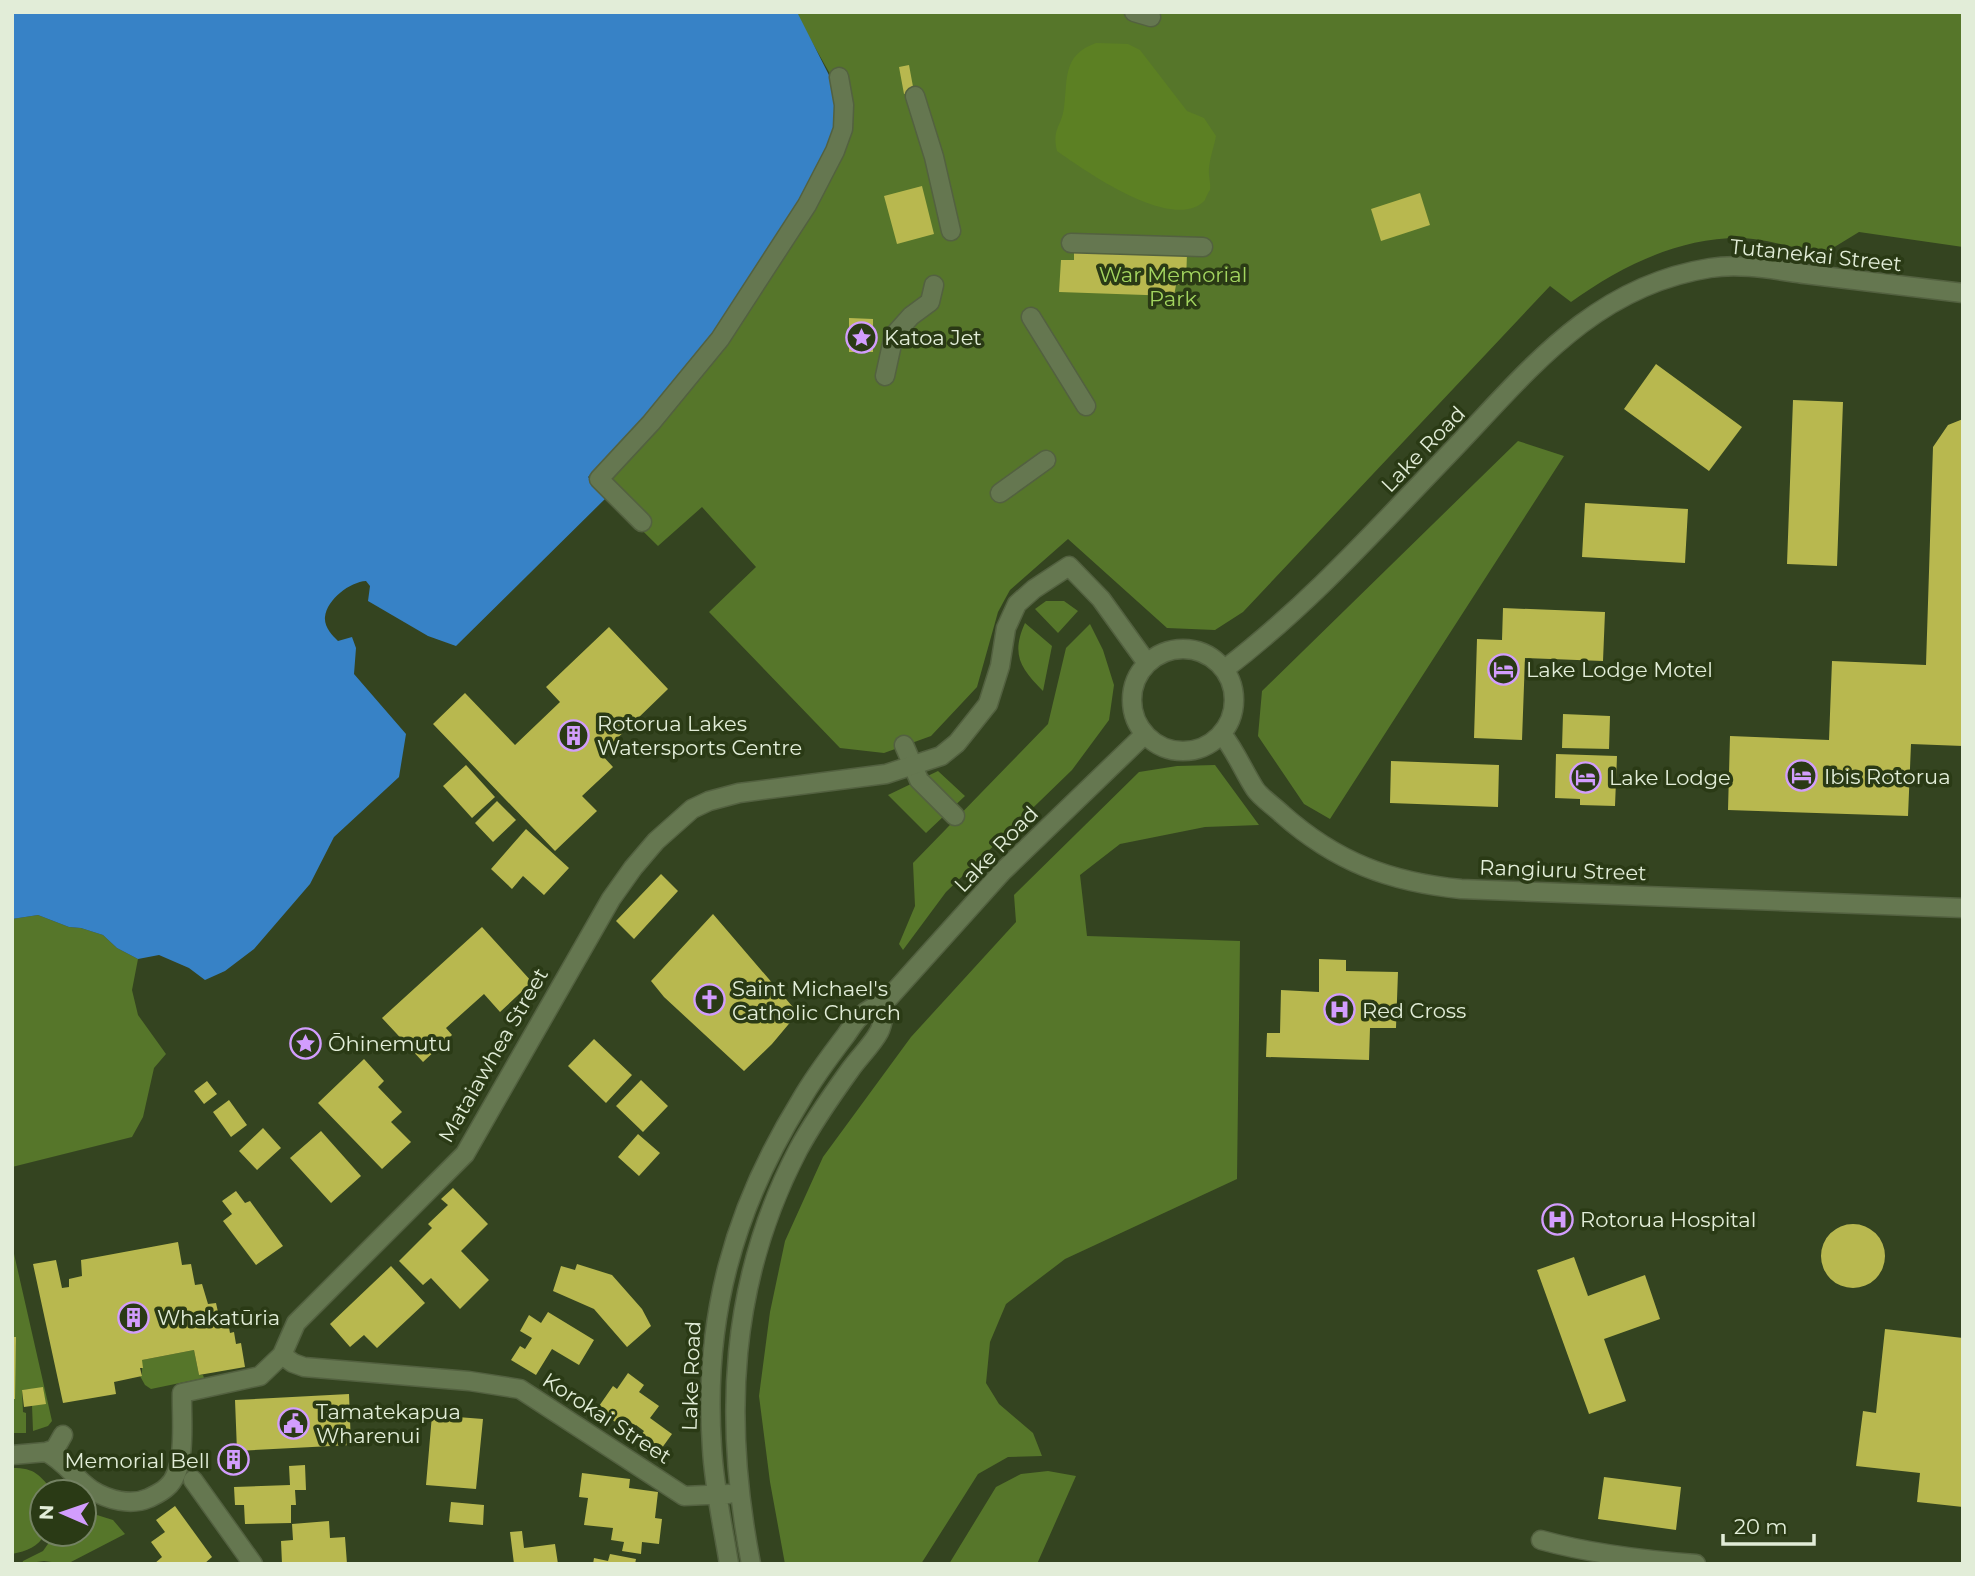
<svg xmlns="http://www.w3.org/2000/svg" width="1975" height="1576" viewBox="0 0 1975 1576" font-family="Montserrat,sans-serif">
<rect width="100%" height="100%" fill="#344420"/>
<!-- green -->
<path fill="#56762a" d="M795 12H1963V247L1859 232 1823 254C1799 249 1763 238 1739 238 1677 238 1620 267 1571 302L1550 286 1243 612 1215 630 1167 628 1068 539 1010 590 1005 599 998 612 977 687 931 736 884 753 840 748 709 612 756 567 702 507 658 546 589 478 654 411 834 81Z
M1518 441 1564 456 1330 819 1304 804 1258 736 1262 691Z
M1046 601H1064L1078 611 1058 633 1035 609Z
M1025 623 1052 646 1043 691C1020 668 1011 654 1025 623Z
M1090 624 1103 650 1114 685 1109 720 1072 770 946 892 903 950 899 944 915 906 913 863 1048 724 1066 648Z
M1215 765 1259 825 1205 827 1120 844 1080 875 1087 936 1240 941 1237 1179 1065 1259 1006 1304 990 1342 986 1383 999 1404 1033 1433 1042 1456 1008 1457 978 1474 921 1564H785L770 1482 759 1396 770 1312 785 1241 823 1157 911 1037 1016 922 1014 895 1139 772 1177 766Z
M938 771 965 796 926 833 888 795Z
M38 915 69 927 81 928 103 935 117 948 138 959 132 990 138 1015 166 1054 154 1068 143 1117 132 1137 12 1167V919Z
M12 1245 52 1421 48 1426 33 1431 32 1405 45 1403 43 1388 22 1390 23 1412 26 1413V1433H12L16 1338 12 1337Z
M194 1350 199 1375H203L204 1378 151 1389 145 1385 140 1376 142 1375V1360Z
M12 1468C36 1468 39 1475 54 1492H42V1534H45C38 1547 27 1551 12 1554Z
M1048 1471 1076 1476 1037 1564H949L996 1487 1021 1474Z
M84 1511 113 1520 125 1534 67 1564 44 1561 22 1564 23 1561 43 1551 55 1534H84Z"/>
<!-- forest -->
<path fill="#5c8023" d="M1096 43 1128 44 1140 50 1187 111 1204 118 1216 136C1214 147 1210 157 1209 168 1208 175 1211 183 1210 190 1209 191 1205 199 1205 200 1174 234 1084 170 1057 151 1052 128 1061 128 1064 108 1068 79 1062 55 1096 43Z"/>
<!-- water -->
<path fill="#3782c6" d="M12 12H797L833 83 837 110 834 140 796 212 740 300 654 411 588 477 607 497 456 646 428 636 368 601 370 586 366 581C350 582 327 599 325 617 324 627 332 635 338 641L352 637 356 648 354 674 406 734 399 777 334 837 310 884 254 949 225 971 205 980 189 968 159 955 138 959 117 948 103 935 81 928 69 927 38 915 12 919Z"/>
<!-- building -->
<path fill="#b8b84f" d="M909 65 914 92 904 94 899 67Z
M922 186 934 234 897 244 884 196Z
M1420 193 1430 225 1381 241 1371 209Z
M1074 249 1187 253 1186 284 1176 285 1174 296 1059 292 1061 260H1074Z
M849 318 873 319V352H849Z
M1656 364 1742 427 1709 471 1624 409Z
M1793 400 1843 402 1837 566 1787 564Z
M1963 419V746L1911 744 1908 816 1728 810 1730 736 1829 740 1832 661 1926 665 1933 447 1948 425Z
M1585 503 1688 509 1685 563 1582 557Z
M1503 608 1605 612 1603 661 1525 658 1522 740 1474 738 1477 639 1502 640Z
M609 627 668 689 601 754 613 767 582 796 597 811 555 851 433 724 465 693 515 745 560 702 546 687Z
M1563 714 1610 716 1609 749 1562 748Z
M1556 754 1617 756 1615 806 1580 805V799L1555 798Z
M1391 761 1499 765 1498 807 1390 803Z
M466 765 495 797 472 818 443 786Z
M497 801 516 820 493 842 475 823Z
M526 829 569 868 544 895 523 876 512 889 491 869Z
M661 874 678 891 634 939 616 921Z
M713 914 798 1013 772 1044 744 1071 664 997 651 981Z
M482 927 532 982 500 1012 484 994 446 1028 452 1035 423 1062 382 1018Z
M1319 959 1346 960V971L1398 972 1396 1028H1370L1369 1060 1266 1057 1267 1033H1280L1281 990 1319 992Z
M594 1039 632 1075 606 1103 568 1066Z
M364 1059 384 1081 378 1087 402 1112 391 1122 411 1142 382 1169 318 1103Z
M641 1080 668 1106 643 1132 616 1106Z
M207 1081 217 1094 204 1104 194 1091Z
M229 1100 247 1125 231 1137 213 1112Z
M263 1128 281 1148 257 1170 239 1151Z
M321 1131 361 1176 331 1203 290 1158Z
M638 1134 660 1153 639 1176 618 1157Z
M453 1188 488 1224 461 1251 489 1280 460 1309 431 1278 423 1285 399 1261 432 1228 428 1224 448 1205 441 1199Z
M236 1191 245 1203 250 1201 283 1246 256 1265 223 1221 232 1214 222 1201Z
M1821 1256a32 32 0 1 1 64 0a32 32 0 1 1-64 0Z
M178 1242 182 1265 191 1264 195 1285 202 1284 208 1304 216 1303 218 1312H222L224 1323 228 1322 230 1333 234 1332 236 1344 241 1343 245 1367 199 1375 194 1350 142 1360 143 1368H140L142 1376 114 1382 116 1394 63 1403 33 1264 56 1260 62 1288 69 1287V1279L82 1276 81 1260Z
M1574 1257 1588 1296 1645 1275 1660 1319 1604 1339 1626 1401 1589 1414 1537 1270Z
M577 1264 612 1275 642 1309 651 1326 627 1347 594 1309 553 1291 561 1266 575 1270Z
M391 1266 425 1303 377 1348 364 1335 350 1347 330 1324Z
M548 1312 594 1340 579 1365 552 1349 536 1375 511 1360 520 1346 525 1349 532 1338 520 1331 529 1315 541 1323Z
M1885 1329 1963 1338V1507L1917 1502 1920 1473 1856 1466 1863 1411 1876 1413Z
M12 1337H16L15 1399H12Z
M628 1373 644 1385 639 1392 659 1406 650 1418 672 1434 659 1452 640 1437 644 1431 636 1425 631 1433 597 1409 613 1386 617 1389Z
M43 1387 46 1404 24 1407 22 1390Z
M349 1394 351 1445 237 1451 235 1400Z
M432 1415 483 1419 476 1489 426 1485Z
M305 1465 306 1490H295L296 1505H291V1523L245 1524 244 1505H235L234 1487 290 1485 289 1466Z
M582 1473 630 1479 629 1488 658 1492 655 1518 662 1519 659 1544 642 1542 641 1554 622 1551 624 1542 611 1540 613 1528 584 1525 588 1498 579 1497Z
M1604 1477 1681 1487 1676 1530 1598 1519Z
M451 1502 484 1505 483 1525 449 1522Z
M175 1506 212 1557 204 1564H154L162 1557 151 1542 165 1532 156 1520Z
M329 1521 330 1538 345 1537 347 1564H282L281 1541 293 1540 292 1524Z
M522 1531 524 1548 555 1544 558 1564H514L510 1532Z
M610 1554 636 1559 635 1564H593L594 1558 608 1561Z"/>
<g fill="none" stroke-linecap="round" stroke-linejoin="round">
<defs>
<path id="pedestrian" d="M1134 12 1151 17
M915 96 934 157 951 231
M1071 243 1203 247
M1031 317 1086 406
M885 376 894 335 911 316 930 302 934 285
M1000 493 1046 460
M642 522 599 479 651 423 720 339 807 205 835 151 843 129 844 105 839 77
M904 745 919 780 955 816"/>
<path id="minor" d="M1132 700a51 51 0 1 1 102 0a51 51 0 1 1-102 0Z
M1225 669C1306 607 1371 535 1442 461 1523 378 1588 287 1710 268 1741 263 1775 270 1805 274 1858 280 1910 287 1963 293
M1222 734C1236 752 1243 770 1255 789 1261 798 1274 806 1282 814 1336 862 1390 882 1461 889L1963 908
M282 1355 293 1363 304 1367 469 1381 520 1389 684 1496 729 1494
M46 1452C65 1461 75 1479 92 1490 108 1500 131 1506 149 1498 155 1495 162 1492 167 1487 188 1469 181 1418 182 1393L260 1376 282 1355 296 1323 465 1154 611 899 633 868 656 841 692 809 709 801 739 793 886 774 941 756 957 743 988 704 1000 666 1006 628 1017 604 1034 589 1069 566 1101 599 1147 663
M12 1455 46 1452 55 1449 63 1435
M193 1480 253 1564
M1541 1540C1591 1554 1643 1560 1696 1564
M729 1564C723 1526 714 1487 712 1448 703 1319 733 1210 801 1100 814 1077 830 1056 846 1035 851 1028 856 1019 863 1014 869 1009 878 1005 886 1001L1002 872 1144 735
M751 1564C723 1420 729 1282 798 1150 813 1122 832 1095 850 1070 859 1057 872 1045 879 1032 884 1023 884 1010 886 1001"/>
</defs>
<!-- pedestrian casing -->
<use href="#pedestrian" stroke="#536140" stroke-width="21"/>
<!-- minor casing -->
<use href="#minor" stroke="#536140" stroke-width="21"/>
<!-- pedestrian -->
<use href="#pedestrian" stroke="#657750" stroke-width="18"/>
<!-- minor -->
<use href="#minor" stroke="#657750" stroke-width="18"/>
</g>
<!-- icons -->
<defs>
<symbol id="sight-ring" viewBox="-11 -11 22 22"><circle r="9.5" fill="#2a3a15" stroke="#d29dfd" stroke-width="1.5"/><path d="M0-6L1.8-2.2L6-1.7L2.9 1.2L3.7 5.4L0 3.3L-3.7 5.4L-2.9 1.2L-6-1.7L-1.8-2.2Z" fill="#d29dfd"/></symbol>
<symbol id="hotel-ring" viewBox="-11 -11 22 22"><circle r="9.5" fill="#2a3a15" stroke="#d29dfd" stroke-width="1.5"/><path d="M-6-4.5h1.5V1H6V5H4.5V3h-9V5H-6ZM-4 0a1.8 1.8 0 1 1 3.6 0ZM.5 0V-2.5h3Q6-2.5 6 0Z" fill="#d29dfd"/></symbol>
<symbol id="building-ring" viewBox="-11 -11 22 22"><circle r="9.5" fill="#2a3a15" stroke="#d29dfd" stroke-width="1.5"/><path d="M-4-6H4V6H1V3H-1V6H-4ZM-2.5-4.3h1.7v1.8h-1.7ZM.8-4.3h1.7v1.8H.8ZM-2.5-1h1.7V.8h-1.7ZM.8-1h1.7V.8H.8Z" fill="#d29dfd"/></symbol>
<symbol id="church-ring" viewBox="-11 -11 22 22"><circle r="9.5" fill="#2a3a15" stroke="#d29dfd" stroke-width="1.5"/><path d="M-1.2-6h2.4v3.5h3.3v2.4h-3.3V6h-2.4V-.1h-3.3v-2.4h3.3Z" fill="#d29dfd"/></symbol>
<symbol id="hospital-ring" viewBox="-11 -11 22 22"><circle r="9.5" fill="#2a3a15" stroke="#d29dfd" stroke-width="1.5"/><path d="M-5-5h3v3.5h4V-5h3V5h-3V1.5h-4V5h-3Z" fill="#d29dfd"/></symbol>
<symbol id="civic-ring" viewBox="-11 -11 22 22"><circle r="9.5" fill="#2a3a15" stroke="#d29dfd" stroke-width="1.5"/><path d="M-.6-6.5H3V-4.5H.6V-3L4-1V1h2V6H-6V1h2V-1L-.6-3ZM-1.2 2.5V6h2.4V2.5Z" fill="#d29dfd"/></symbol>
</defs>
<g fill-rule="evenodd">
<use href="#sight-ring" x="844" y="320" width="35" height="35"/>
<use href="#hotel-ring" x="1486" y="652" width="35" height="35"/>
<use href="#building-ring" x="556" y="718" width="35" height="35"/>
<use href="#hotel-ring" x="1784" y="758" width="35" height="35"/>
<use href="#hotel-ring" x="1568" y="760" width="35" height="35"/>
<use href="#church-ring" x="692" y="982" width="35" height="35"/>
<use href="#hospital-ring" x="1322" y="992" width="35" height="35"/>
<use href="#sight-ring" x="288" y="1026" width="35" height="35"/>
<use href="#hospital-ring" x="1540" y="1202" width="35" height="35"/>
<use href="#building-ring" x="116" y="1300" width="35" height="35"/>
<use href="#civic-ring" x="276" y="1406" width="35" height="35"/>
<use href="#building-ring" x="216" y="1442" width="35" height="35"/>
</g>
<g text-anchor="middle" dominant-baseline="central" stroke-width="7" stroke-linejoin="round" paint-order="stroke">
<!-- street labels -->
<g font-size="21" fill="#e2edd8" stroke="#2a3a15">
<text transform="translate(1816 255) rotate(6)">Tutanekai Street</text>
<text transform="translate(1423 449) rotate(-46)">Lake Road</text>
<text transform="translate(996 849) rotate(-46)">Lake Road</text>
<text transform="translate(1563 870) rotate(2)">Rangiuru Street</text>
<text transform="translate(493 1055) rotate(-60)">Mataiawhea Street</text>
<text transform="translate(691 1376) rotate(-88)">Lake Road</text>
<text transform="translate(607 1418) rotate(33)">Korokai Street</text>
</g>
<!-- park labels -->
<g font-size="21" fill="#a3d55f" stroke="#2a3a15">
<text x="1173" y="274">War Memorial<tspan x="1173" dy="24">Park</tspan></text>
</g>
<!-- poi labels -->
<g font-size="21" fill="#e2edd8" stroke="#2a3a15" text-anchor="start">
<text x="884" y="337">Katoa Jet</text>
<text x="1526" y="669">Lake Lodge Motel</text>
<text x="597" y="723">Rotorua Lakes<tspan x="597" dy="24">Watersports Centre</tspan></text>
<text x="1824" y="776">Ibis Rotorua</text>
<text x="1609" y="777">Lake Lodge</text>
<text x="732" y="988">Saint Michael's<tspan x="732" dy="24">Catholic Church</tspan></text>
<text x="1362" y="1010">Red Cross</text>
<text x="328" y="1043">Ōhinemutu</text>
<text x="1580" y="1219">Rotorua Hospital</text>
<text x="157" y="1317">Whakatūria</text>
<text x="316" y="1411">Tamatekapua<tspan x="316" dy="24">Wharenui</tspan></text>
<text x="210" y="1460" text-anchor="end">Memorial Bell</text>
</g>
</g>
<!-- border -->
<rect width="1975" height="1576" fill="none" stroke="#e2edd8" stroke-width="28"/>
<!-- north arrow -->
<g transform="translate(63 1513) rotate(272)"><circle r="33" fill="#2a3a15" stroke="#748263" stroke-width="2"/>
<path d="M0-5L12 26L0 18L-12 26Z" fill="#d29dfd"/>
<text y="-10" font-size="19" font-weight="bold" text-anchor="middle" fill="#e2edd8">N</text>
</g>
<!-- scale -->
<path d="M1723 1534v10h91v-10" fill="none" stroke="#e2edd8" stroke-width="3.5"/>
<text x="1734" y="1534" font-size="21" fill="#e2edd8" stroke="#2a3a15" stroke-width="5" paint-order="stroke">20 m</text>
</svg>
